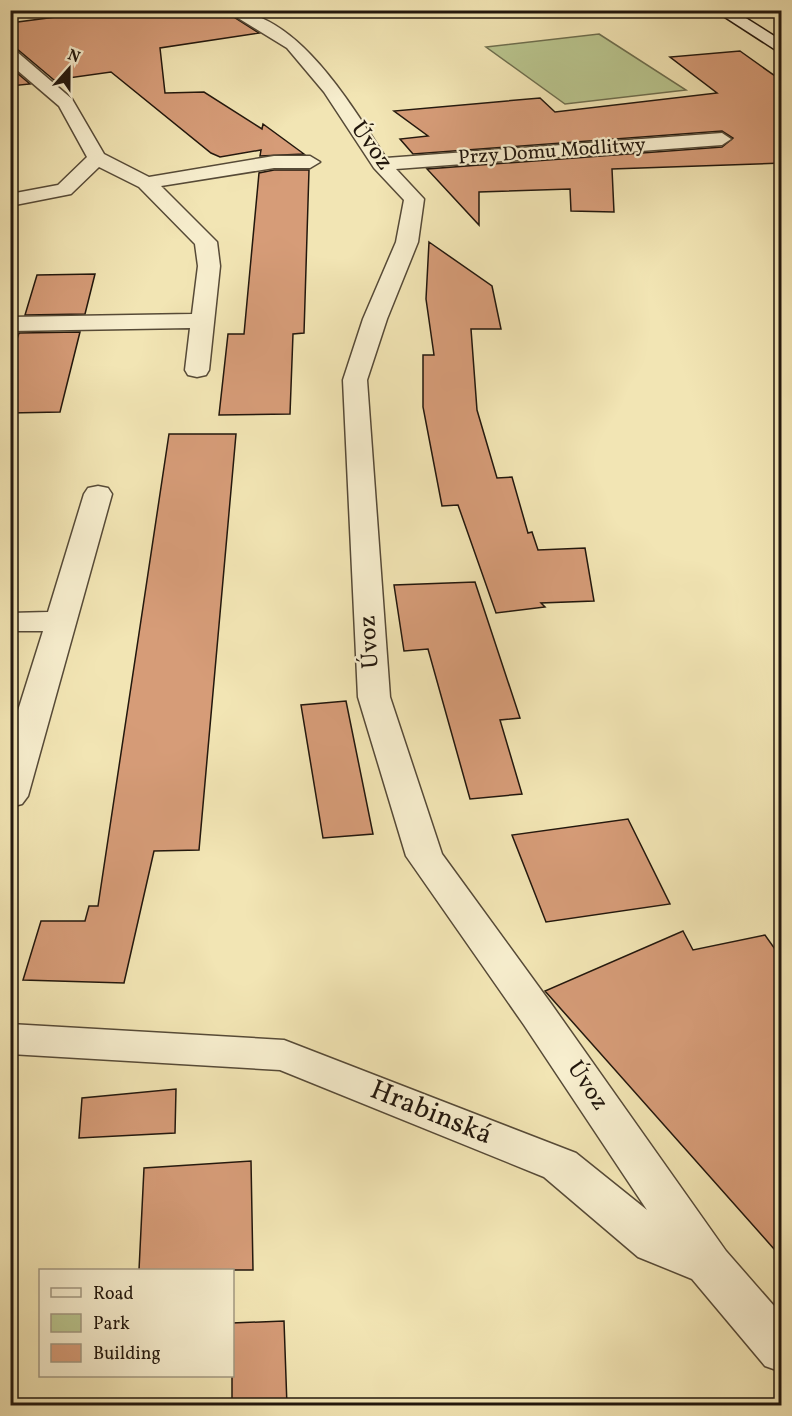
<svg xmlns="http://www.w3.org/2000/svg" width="792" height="1416" viewBox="0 0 792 1416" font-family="Vollkorn,serif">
<rect width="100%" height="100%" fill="#f2e5b4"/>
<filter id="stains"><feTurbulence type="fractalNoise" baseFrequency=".00333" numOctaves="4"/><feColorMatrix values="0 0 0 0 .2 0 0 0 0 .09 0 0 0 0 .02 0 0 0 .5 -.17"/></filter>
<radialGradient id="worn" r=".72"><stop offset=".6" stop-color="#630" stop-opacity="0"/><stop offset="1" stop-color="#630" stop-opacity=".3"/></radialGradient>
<!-- green -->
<path fill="#b9c58e" stroke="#6e6e4e" stroke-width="1.5" d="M599 34 686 90 565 104 486 47Z"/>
<!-- building -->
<path fill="#d69c78" stroke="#22170d" stroke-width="1.5" d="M47 10H223L259 33 160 48 165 93 204 92 262 129 263 124 304 154 260 156 261 150 220 157 211 153 111 72 54 80 17 49 10 48V23L56 17Z
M740 51 782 81V163L612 169 614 212 571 211 570 189 479 192V225L427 169 722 147 733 138 722 131 413 154 400 139 428 136 394 111 540 98 555 112 717 93 670 57Z
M10 67 30 84 10 86Z
M274 170H309L304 333 293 334 290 414 219 415 228 334H244L259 173Z
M429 242 492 286 501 329H471L477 410 497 478 512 477 528 533 532 532 538 550 585 548 594 601 541 603 545 607 496 613 458 505 442 506 423 407V355H434L426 299Z
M95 274 85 314 25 315 37 275Z
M80 332 60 412 10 413V360L19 333Z
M169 434H236L199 850 154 851 124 983 23 980 41 921H85L89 906H98Z
M475 582 520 718 500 720 522 794 470 799 428 649 404 651 394 585Z
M346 701 373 834 323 838 301 705Z
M628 819 670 904 546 922 512 835Z
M683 931 693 950 765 935 782 959V1258L545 991Z
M176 1089 175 1133 79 1138 82 1098Z
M251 1161 253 1270H139L144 1168Z
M284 1321 287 1406H232V1323Z"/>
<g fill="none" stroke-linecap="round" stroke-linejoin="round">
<defs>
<path id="minor" d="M225 10C297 10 350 104 386 158L722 133 731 139 722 145 396 169 424 199 418 242 387 319 367 380 390 697 442 854 552 1005 726 1251 782 1315V1372L765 1366 692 1279 638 1257 544 1177 280 1070 10 1054V1024L284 1040 576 1153 647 1210 524 1025 406 856 358 697 343 380 363 319 396 242 404 200 374 168 324 92 287 48Z
M10 50 16 51 72 99 104 154 149 177 274 156H310L320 162 310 168H274L161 186 217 242 220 266 209 370 206 375 197 377 188 375 185 370 190 328 10 331V317L192 314 198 266 195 244 139 187 99 167 71 194 10 206V194L58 185 87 157 59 106 10 64Z
M98 486 108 488 112 494 28 796 22 804 10 807V736L43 631H10V613L48 612 84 494 88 488Z"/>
<path id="secondary" d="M714 10H733L782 41V54Z"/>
</defs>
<!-- minor casing -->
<use href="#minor" stroke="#564a37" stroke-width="3"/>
<!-- secondary casing -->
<use href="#secondary" stroke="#22170d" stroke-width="3"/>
<!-- minor -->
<use href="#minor" fill="#f7eece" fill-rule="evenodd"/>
<!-- secondary -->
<use href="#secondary" fill="#f7eece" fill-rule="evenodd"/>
</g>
<g text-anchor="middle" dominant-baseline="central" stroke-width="4.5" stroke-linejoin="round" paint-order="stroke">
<!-- far-street labels -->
<g font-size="20" fill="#22170d" stroke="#f7eece">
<text transform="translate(552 152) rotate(-4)">Przy Domu Modlitwy</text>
</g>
<!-- street labels -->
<g font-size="24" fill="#22170d" stroke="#f7eece">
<text transform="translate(371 146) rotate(54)">Úvoz</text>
<text transform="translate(370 642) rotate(-94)">Úvoz</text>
<text transform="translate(587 1086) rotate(56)">Úvoz</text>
</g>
<!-- near-street labels -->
<g font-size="28" fill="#22170d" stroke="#f7eece">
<text transform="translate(431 1113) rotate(22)">Hrabinská</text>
</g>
</g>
<!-- margin -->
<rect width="792" height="1416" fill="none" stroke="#f2e5b4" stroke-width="36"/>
<rect x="12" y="12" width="768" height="1392" fill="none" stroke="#22170d" stroke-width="3"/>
<rect x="18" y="18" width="756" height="1380" fill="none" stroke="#22170d" stroke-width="1.5"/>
<!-- legend -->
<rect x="39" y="1269" width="195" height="108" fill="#f7eece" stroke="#a29881" stroke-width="1.5"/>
<rect x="51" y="1288" width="30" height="9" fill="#f7eece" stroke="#a29881" stroke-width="1.5"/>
<text x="93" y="1299" font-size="18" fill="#22170d">Road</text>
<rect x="51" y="1314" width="30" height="18" fill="#b9c58e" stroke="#a29881" stroke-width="1.5"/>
<text x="93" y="1329" font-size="18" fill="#22170d">Park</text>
<rect x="51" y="1344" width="30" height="18" fill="#d69c78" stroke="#a29881" stroke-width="1.5"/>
<text x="93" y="1359" font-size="18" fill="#22170d">Building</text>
<!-- north arrow -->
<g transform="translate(69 69) rotate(21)" stroke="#f7eece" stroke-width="4.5" paint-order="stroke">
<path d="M0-4.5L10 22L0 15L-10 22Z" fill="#22170d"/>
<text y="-9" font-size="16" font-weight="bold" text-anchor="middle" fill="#22170d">N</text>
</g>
<rect width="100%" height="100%" filter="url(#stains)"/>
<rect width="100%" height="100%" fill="url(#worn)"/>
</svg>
